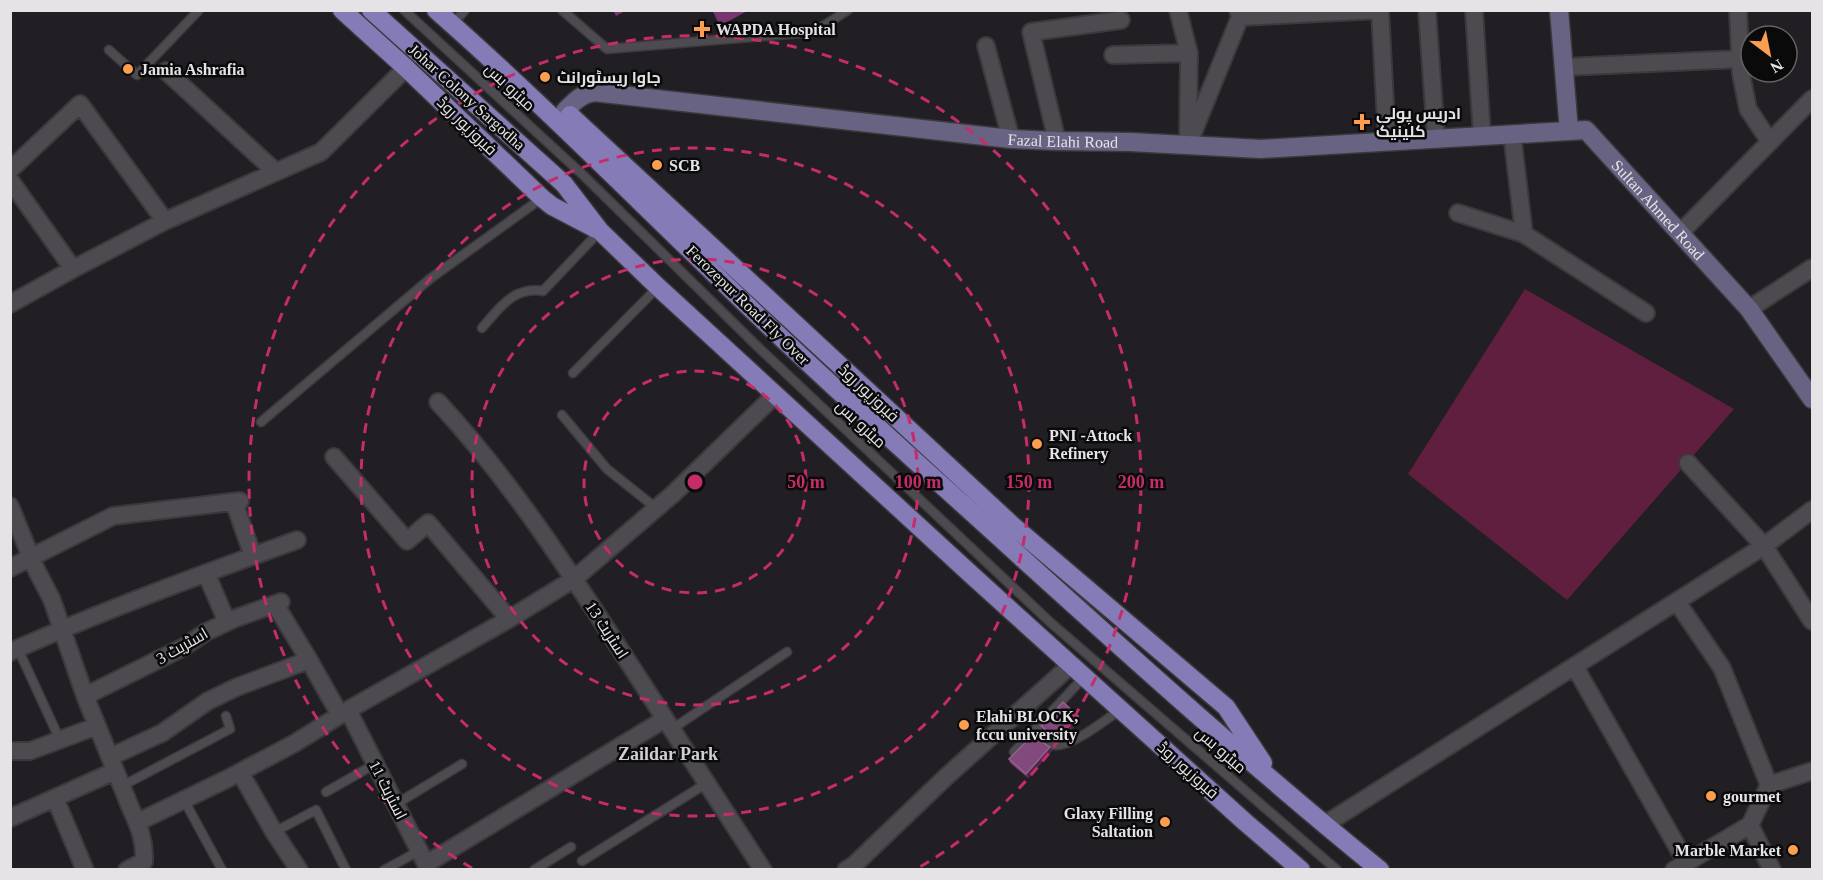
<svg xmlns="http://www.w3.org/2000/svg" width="1823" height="880" viewBox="0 0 1823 880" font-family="'Times New Roman',Cairo,serif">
<rect width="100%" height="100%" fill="#211f23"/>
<!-- green -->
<path fill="#611f3f" d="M1525 289 1734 409 1567 600 1408 474Z"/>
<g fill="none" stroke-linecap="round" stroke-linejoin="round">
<defs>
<path id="lane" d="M404 10 583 175 758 347 1051 623 1337 870
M562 10 607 49 814 32 848 10
M459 17 465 10
M109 50 137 75 199 10
M482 328C499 308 514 286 543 291L600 231
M573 373 658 287
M562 415 607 469 656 508
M261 422 431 278 542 198
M18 649 60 740
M672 729 787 652
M1034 731C1040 736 1046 743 1053 745 1070 749 1106 719 1120 710
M1014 752 1084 677
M122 786 230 729 226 716
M326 792 375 764
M184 800 222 870
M396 804 462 764
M274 832 316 810 346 870
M582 861 707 783
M384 870 419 851
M534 870 571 847"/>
<path id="street" d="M1178 10 1189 53 1188 145 1240 17 1238 10
M1380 10 1387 141
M1427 10 1436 138
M1474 10 1482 136
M1738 10 1741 74 1748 109 1770 142
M1240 17 1380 10
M986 46 1011 139
M1113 55 1189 53
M1564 67 1740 59
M166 71 276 172
M1512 134 1524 234
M1057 141 1031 32 1121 20
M10 170 80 104 165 221
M10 180 73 269
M1458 213 1524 234 1646 313
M1680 233 1812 99
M10 304 73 269 165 221 321 152 406 68
M1749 309 1812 268
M438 402C505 474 560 557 614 640 663 716 713 793 763 870
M334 457 407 541 428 523 509 619
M1688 463 1764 546 1812 621
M234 502 253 556
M10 506 35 567 52 600 85 696 131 809C139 826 145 841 144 861L127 870
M10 568 113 516 240 501
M206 573 227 622
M1677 602 1722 668 1769 785
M275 604 309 660
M10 652C104 610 200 575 297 540
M1575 667 1686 862
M85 696 184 647 206 632 236 618 281 602
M348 710 429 870
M10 751H30L97 726
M110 757 162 733 208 701 237 687 309 660 340 715
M240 772 274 832 299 870
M55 798 85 870
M10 818 115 771
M138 822 229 778 295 743 348 710 509 619 574 579 673 494 775 395
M1324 825 1764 546 1812 510
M1750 825 1772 870
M426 864 665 719
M846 870 854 865 947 776 1071 665
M1674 870 1750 825 1769 785 1812 771"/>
<g id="secondary">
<path id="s1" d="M1559 10 1569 131 1586 130 1749 309 1812 399"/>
<path id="s2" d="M565 111C574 102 581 94 594 92L1011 139 1057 141 1130 142 1261 149 1569 131"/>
</g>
<path id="primary" d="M342 10 406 68 542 198 552 206 596 229
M371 10 564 184 600 231 658 287 975 578 1245 822 1301 870
M436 10C544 105 644 207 748 306 837 392 930 474 1022 558 1139 664 1257 770 1380 870
M570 115 1012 525 1226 707 1263 763"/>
</defs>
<!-- lane casing -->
<use href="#lane" stroke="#3b393c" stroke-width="11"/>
<!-- street casing -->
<use href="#street" stroke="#3b393c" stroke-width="20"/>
<!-- secondary casing -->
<use href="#secondary" stroke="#3b393c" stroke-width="21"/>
<!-- primary casing -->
<use href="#primary" stroke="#3b393c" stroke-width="21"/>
<!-- lane -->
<use href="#lane" stroke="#4d4b4f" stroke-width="8"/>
<!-- street -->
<use href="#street" stroke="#4d4b4f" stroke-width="16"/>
<!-- secondary -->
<use href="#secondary" stroke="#686383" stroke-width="18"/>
<!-- primary -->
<use href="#primary" stroke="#847bb7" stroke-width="18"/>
</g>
<!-- wall -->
<path fill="#763770" d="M613 10H627L616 16Z
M712 10H749L720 26Z
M1078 716 1080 720 1065 737 1059 739 1053 738 1043 730 1041 726Z
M1043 743 1050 747 1052 751 1028 778 1010 763 1009 759Z"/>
<!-- shaded-wall -->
<path fill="#4f264c" d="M1078 716 1080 720 1065 737 1063 732Z
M1050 747 1052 751 1028 778 1026 774Z"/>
<!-- building -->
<path fill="#82497d" stroke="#92628d" stroke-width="1.5" d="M1063 702 1078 716 1063 732 1058 734H1051L1041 726Z
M1033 735 1043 743 1050 747 1026 774 1009 759Z"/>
<!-- distance rings -->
<g fill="none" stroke="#c62c69" stroke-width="3" stroke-dasharray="10 8">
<circle cx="695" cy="482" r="111"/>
<circle cx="695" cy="482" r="223"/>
<circle cx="695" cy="482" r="334"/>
<path d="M472 868A446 446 0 1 1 918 868"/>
</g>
<!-- markers -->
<g fill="#fb9e50" stroke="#0a0a0b" stroke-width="2">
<path d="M699 20h6v6h6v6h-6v6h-6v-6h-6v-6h6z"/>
<circle cx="128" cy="69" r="6"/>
<circle cx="545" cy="77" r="6"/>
<path d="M1359 113h6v6h6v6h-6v6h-6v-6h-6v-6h6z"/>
<circle cx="657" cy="165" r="6"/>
<circle cx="1037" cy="444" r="6"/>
<circle cx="964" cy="725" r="6"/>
<circle cx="1711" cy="796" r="6"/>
<circle cx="1165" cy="822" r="6"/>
<circle cx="1793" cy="850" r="6"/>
</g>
<g text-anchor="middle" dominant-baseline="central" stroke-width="5" stroke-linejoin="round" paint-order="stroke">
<!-- poi labels -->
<g font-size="16" font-weight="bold" fill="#e5e3e6" stroke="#0a0a0b" text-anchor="start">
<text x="716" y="29">WAPDA Hospital</text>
<text x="140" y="69">Jamia Ashrafia</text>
<text x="557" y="77">جاوا ریسٹورانٹ</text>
<text x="1376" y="113">ادریس پولی<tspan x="1376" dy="18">کلینیک</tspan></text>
<text x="669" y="165">SCB</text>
<text x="1049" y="435">PNI -Attock<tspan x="1049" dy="18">Refinery</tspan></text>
<text x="976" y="716">Elahi BLOCK,<tspan x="976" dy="18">fccu university</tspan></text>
<text x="1723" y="796">gourmet</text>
<text x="1153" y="813" text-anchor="end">Glaxy Filling<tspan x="1153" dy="18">Saltation</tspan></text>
<text x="1781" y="850" text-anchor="end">Marble Market</text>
</g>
<!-- street labels -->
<g font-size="16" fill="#e5e3e6" stroke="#0a0a0b">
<text transform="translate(510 87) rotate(43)">میٹرو بس</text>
<text transform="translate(467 97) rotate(42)">Johar Colony Sargodha</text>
<text transform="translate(467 126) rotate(44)">فیروزپور روڈ</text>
<text stroke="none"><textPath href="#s2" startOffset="507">Fazal Elahi Road</textPath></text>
<text stroke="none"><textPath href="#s1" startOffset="246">Sultan Ahmed Road</textPath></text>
<text transform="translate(748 305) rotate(44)">Ferozepur Road Fly Over</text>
<text transform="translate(869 393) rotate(43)">فیروزپور روڈ</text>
<text transform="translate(861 424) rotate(43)">میٹرو بس</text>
<text transform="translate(607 630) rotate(57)">اسٹریٹ 13</text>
<text transform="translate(182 646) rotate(-30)">اسٹریٹ 3</text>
<text transform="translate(1221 750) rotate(41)">میٹرو بس</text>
<text transform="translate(1188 770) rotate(42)">فیروزپور روڈ</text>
<text transform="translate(388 790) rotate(63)">اسٹریٹ 11</text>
</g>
<!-- neighbourhood labels -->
<g font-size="18" font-weight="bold" fill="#d1ced3" stroke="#0a0a0b">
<text x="668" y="754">Zaildar Park</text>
</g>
</g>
<circle cx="695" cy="482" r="9" fill="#c62c69" stroke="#0a0a0b" stroke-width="3"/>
<g font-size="18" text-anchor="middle" font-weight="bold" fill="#c62c69" stroke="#0a0a0b" stroke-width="5" stroke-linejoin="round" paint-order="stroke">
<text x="806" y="488">50 m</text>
<text x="918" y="488">100 m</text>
<text x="1029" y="488">150 m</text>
<text x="1141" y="488">200 m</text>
</g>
<!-- border -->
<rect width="1823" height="880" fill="none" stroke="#e5e3e6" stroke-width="24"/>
<!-- north arrow -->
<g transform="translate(1769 54) rotate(148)"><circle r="28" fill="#0a0a0b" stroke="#626163" stroke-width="1.5"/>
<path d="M0-4.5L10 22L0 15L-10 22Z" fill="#fb9e50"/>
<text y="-9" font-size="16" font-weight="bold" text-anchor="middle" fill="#e5e3e6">N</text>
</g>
</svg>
